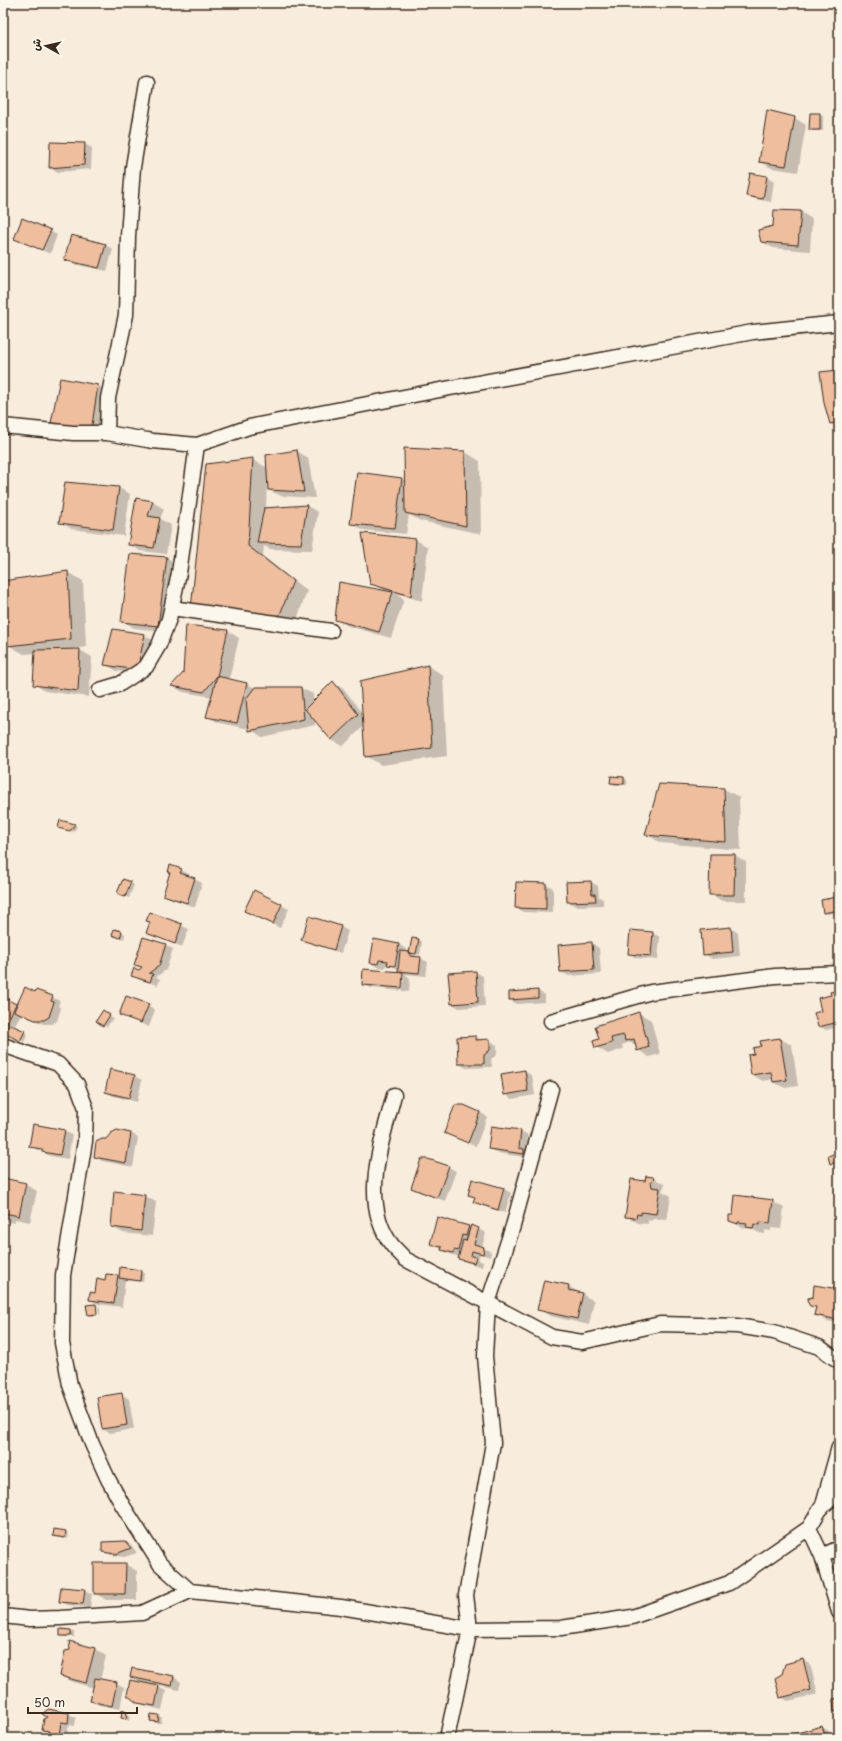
<svg xmlns="http://www.w3.org/2000/svg" width="842" height="1741" viewBox="0 0 842 1741" font-family="'Playpen Sans','Playpen Sans Arabic',sans-serif">
<rect width="100%" height="100%" fill="#f8ecdd"/>
<filter id="ink" filterUnits="userSpaceOnUse"><feTurbulence type="fractalNoise" baseFrequency=".025" numOctaves="2"/><feDisplacementMap in="SourceGraphic" scale="8" xChannelSelector="R" yChannelSelector="G"/><feConvolveMatrix kernelMatrix="1 2 1 2 8 2 1 2 1" color-interpolation-filters="sRGB"/></filter>
<g filter="url(#ink)">
<!-- shadow -->
<path fill="#0003" d="M811 114H820L823 116V131H814L810 129Z
M795 118 806 125 798 172 771 168 760 161Z
M84 144 92 148 91 169 57 172 50 168Z
M767 177 774 181 771 202 755 199 747 195Z
M801 212 812 219 810 251 773 248 762 242 774 227Z
M50 231 57 235 50 254 15 238Z
M105 245 113 249 107 271 73 264 65 260Z
M839 371V428L831 424Z
M61 379 98 386 110 392 102 438 63 430 52 423Z
M405 449 465 452 480 461 481 534 421 521 409 515 406 534 363 530 351 523 358 473 402 479 405 481Z
M297 451 308 458 315 498 281 496 269 490V481H267L266 509 307 506 318 512 312 550 270 549 264 546 263 556 307 591 295 625 207 617 253 460 268 468Z
M119 488 130 494 124 536 72 529 60 522Z
M153 502 164 509 160 519 171 525 166 554 140 551 129 544Z
M363 534 416 540 428 547 422 601 395 593 404 599 391 638 348 626 336 619 386 591 371 583Z
M167 558 178 564 170 632 134 628 123 621Z
M67 572 83 581 86 647 73 649V650H80L92 657 89 697 45 691 34 684 36 653 24 654 8 645 3 607V582Z
M187 626 228 631 239 638 229 680 247 684 255 688H301L313 694V703L333 683 344 689 363 714 428 666 443 675 447 756 381 765 366 756 364 726 343 746 331 740 315 719V725L262 737 250 729 219 723 207 716 213 697 183 692 172 686 184 674Z
M144 635 156 642 148 676 117 671 106 665Z
M624 778 627 780V785H615L611 783Z
M724 789 739 797 741 850 661 843 646 834Z
M74 825 77 826 74 832 59 827Z
M735 855 746 862V901H722L710 894Z
M181 870 189 874 188 876 202 883 195 907 172 899 164 895Z
M591 882 598 886 599 897 603 899V905L576 906 568 902Z
M131 883 134 885 129 898 122 895Z
M546 884 553 888V913L523 912 516 908Z
M255 892 289 909 280 928 253 915Z
M836 898 839 900V912L828 914 824 913Z
M151 913 189 929 182 947 147 932 151 923 148 921Z
M309 917 341 927 348 931 341 953 310 943 302 939Z
M731 928 738 933 740 956 712 959 704 954Z
M122 932 125 934 124 939 113 935Z
M652 933 660 937 658 960 636 958 629 953Z
M419 940 422 942 420 955 410 953Z
M592 943 599 948 601 974 569 976 561 972Z
M398 944 406 949 405 953H410L428 962 426 976 405 974 410 978 409 992 402 991 404 975H402L400 991 371 988 363 984 364 970 405 973 389 964H386L385 968 378 967 371 963Z
M165 945 173 949 166 970 156 977 160 979 158 985 140 980 132 975 140 971 142 968 135 964Z
M475 972 483 976 485 1006 459 1008 451 1003Z
M538 991 545 995V1002L517 1004 510 1000Z
M839 992V1027L826 1030 818 1026 822 1012Z
M36 993 52 997 60 1001 58 1006 61 1008 57 1021 52 1024H43L21 1014 14 1027 28 1034 24 1042 3 1030V998L18 1006Z
M148 1005 155 1010 149 1027 120 1014Z
M103 1012 113 1018 107 1027 97 1021Z
M639 1013 651 1020 660 1054 649 1057 638 1050 636 1046 630 1042 622 1045 623 1049 608 1054 596 1047 600 1040Z
M476 1037 482 1040H489L497 1045V1055L491 1059 492 1067 466 1068 459 1064 458 1038Z
M780 1039 792 1045 798 1086 785 1088 773 1082V1079L763 1081 751 1074 755 1055 762 1047 761 1042Z
M525 1071 532 1076 535 1095 512 1099 505 1094Z
M134 1076 142 1080 137 1102 113 1096 106 1092Z
M480 1112 487 1117 476 1146 445 1133Z
M492 1127 521 1131 528 1135 526 1151 531 1154V1158L497 1153 489 1149Z
M64 1131 72 1135 68 1159 50 1156 30 1146Z
M131 1133 138 1138 133 1167 102 1161 95 1157 107 1140Z
M839 1153V1163L834 1165 831 1163Z
M448 1167 456 1171 445 1201 419 1192 412 1188Z
M653 1178 665 1184 662 1191 671 1196 667 1220 653 1218 652 1221 648 1220V1224L638 1223 626 1216Z
M3 1179 25 1184 37 1191 30 1222 15 1219V1223L3 1221Z
M504 1189 511 1193 505 1213 482 1206 474 1202 476 1198 469 1194Z
M144 1196 156 1202 152 1236 123 1233 112 1227Z
M772 1201 784 1208 781 1229 771 1228V1231L765 1230V1234L759 1233 750 1228V1229L741 1227 730 1220Z
M469 1227 478 1229 486 1233 482 1247 491 1252 490 1257 480 1254 478 1260 483 1262 482 1267 466 1262 459 1258V1257L450 1254 431 1243Z
M141 1271 144 1273 143 1282 125 1280 122 1307 98 1304 90 1300 106 1281 118 1276 120 1277Z
M568 1286 594 1301 589 1325 550 1316 538 1309Z
M839 1290V1323L827 1321 816 1315V1308L811 1305Z
M96 1305 100 1307V1315H99L98 1306H96L97 1316H92L88 1314V1306Z
M122 1394 129 1399 134 1429 110 1433 102 1429Z
M65 1532 69 1534 68 1539 54 1535Z
M125 1542 132 1546 137 1553 124 1557 111 1555 103 1551Z
M125 1564 137 1571V1600H106L95 1593Z
M84 1590 92 1594 90 1608 68 1605 60 1601Z
M71 1631 74 1632V1637H64L61 1635Z
M95 1649 106 1656 100 1680 116 1683 124 1687 120 1709 99 1705 91 1701 94 1688 73 1682 61 1676 65 1651Z
M803 1660 810 1664 818 1694 788 1701 781 1697Z
M131 1677H174L181 1682 179 1690 155 1685 166 1691 162 1710 146 1706 138 1702 143 1684Z
M48 1710 69 1714 76 1718 75 1726 69 1725 66 1738H50L51 1734 43 1729 49 1717Z
M123 1712 130 1715 129 1721 122 1718Z
M159 1716 162 1718 161 1723 151 1721Z
M822 1727 829 1731 831 1738H792Z"/>
<!-- building -->
<path fill="#eebe9f" stroke="#3b2a1e" d="M767 110 795 117 786 166 759 162Z
M810 113H820V130H809Z
M50 142 85 143 84 165 49 168Z
M750 173 767 176 763 199 746 196Z
M774 210 801 211 798 245 761 242 758 230 773 226Z
M22 218 51 230 42 250 14 239Z
M71 235 106 244 99 268 64 260Z
M839 370V422L830 424 824 403 820 372Z
M60 378 98 385 91 432 51 423Z
M404 448 465 451 466 526 405 513Z
M297 450 304 492 268 490 266 455Z
M253 458 248 546 293 581 279 617 191 609 206 464Z
M357 472 402 478 395 528 350 524Z
M65 482 119 487 113 530 59 523Z
M136 498 153 501 148 516 160 518 154 548 128 545Z
M307 505 301 544 257 543 264 508Z
M362 533 416 539 411 596 370 584Z
M130 554 167 557 158 626 121 622Z
M68 571 71 639 7 646 3 615V581Z
M339 582 393 592 379 632 335 620Z
M186 625 228 630 217 676 204 692 171 686 183 673Z
M113 629 145 634 137 670 104 665Z
M80 649 78 691 33 685 35 650Z
M428 665 432 748 365 757 360 681Z
M217 676 247 683 237 723 206 717Z
M333 681 358 714 331 740 305 709Z
M255 687H301L304 719 249 731 246 699Z
M611 776 624 777V784L610 783Z
M659 784 724 788 726 842 645 835Z
M60 820 75 824 70 831 58 828Z
M710 854H735L734 895H709Z
M170 865 182 869 180 873 195 878 187 903 163 895 170 872H168Z
M123 879 131 882 125 897 117 893Z
M591 881 592 894H595L596 901 567 902 566 882Z
M516 882 546 883V909L515 908Z
M254 890 282 904 273 924 244 911Z
M836 897 839 910 823 913 821 900Z
M150 912 182 924 175 944 146 933 150 922 146 921Z
M309 916 341 926 334 950 301 940Z
M731 927 733 952 703 955 701 930Z
M114 929 122 931 120 938 112 935Z
M630 930 653 932 651 956 628 954Z
M143 937 166 944 159 966 149 973 153 974 150 982 131 976 134 968 139 970 142 967 134 965Z
M412 938 419 939 416 954 409 953Z
M374 939 399 944 395 966 387 965 388 961 379 960 378 964 370 963Z
M592 942 594 970 560 972 558 945Z
M400 951 410 952V956L421 957 419 973 398 971Z
M363 969 403 972 402 988 362 985Z
M476 971 478 1002 451 1004 448 973Z
M25 987 35 992 36 990 53 996 51 1001 54 1002 49 1017 44 1020H35L14 1011Z
M538 990V998L509 1000V992Z
M839 990V1022L818 1027 814 1013 821 1011 818 998 831 995 830 992Z
M126 996 149 1004 141 1023 119 1015Z
M3 997 16 1004 3 1031Z
M103 1010 110 1015 103 1026 96 1021Z
M639 1012 649 1047 637 1051 634 1039 625 1041 624 1035 611 1038 612 1043 595 1048 593 1041 599 1039 595 1026Z
M9 1024 25 1031 20 1041 4 1033Z
M476 1036V1040L490 1039V1050L484 1055V1064H458L457 1037Z
M780 1038 787 1080 773 1082 771 1072 751 1075 748 1055 754 1054 753 1048 761 1046 760 1041Z
M110 1069 135 1075 129 1098 105 1092Z
M525 1070 528 1091 504 1095 501 1074Z
M455 1105H464L480 1112 468 1143 444 1133Z
M33 1124 65 1130 60 1155 42 1152V1149L29 1147Z
M491 1126 521 1130 519 1148 524 1149V1154L488 1149Z
M117 1130 131 1133 126 1163 94 1157 96 1142 102 1139H106L111 1133Z
M839 1152V1161L830 1164 828 1156Z
M421 1159H428L449 1166 437 1198 411 1188Z
M646 1176 653 1177 654 1179 651 1182 652 1187 660 1188 656 1214 641 1212V1215L637 1214 636 1218 625 1217 631 1179 645 1181Z
M3 1178 26 1183 19 1216 4 1213 3 1217Z
M472 1179 504 1188 498 1210 473 1202 475 1197 468 1195Z
M114 1191 145 1195 141 1231 111 1227Z
M735 1195 773 1200 770 1223 760 1222V1225L754 1224 753 1228 746 1227 747 1223 738 1222V1224L729 1221V1215H733Z
M437 1217 469 1226 466 1236 462 1235 458 1251 454 1250 453 1253 441 1250 442 1247 430 1244Z
M471 1225 479 1228 474 1244 484 1247 483 1254 472 1251 471 1256 476 1257 474 1263 458 1259 463 1240 466 1241Z
M120 1267 141 1270 140 1281 119 1278Z
M106 1274 118 1275 114 1303 89 1300 90 1292 95 1293 97 1278 105 1280Z
M544 1280 569 1285 568 1290 583 1293 577 1319 537 1310Z
M814 1285 839 1289V1320L814 1315 816 1307 810 1306 807 1301 808 1298 813 1297Z
M96 1304 97 1314 88 1315 86 1305Z
M122 1393 127 1425 102 1429 97 1397Z
M54 1529 66 1531 65 1538 53 1536Z
M125 1541 131 1548 116 1554 102 1552V1542Z
M94 1563H126L125 1594H94Z
M61 1587 85 1589 83 1604 59 1602Z
M60 1629 71 1630V1636H60Z
M69 1641 95 1648 86 1683 60 1676 65 1651 70 1650Z
M803 1659 811 1690 780 1698 775 1678 782 1674 785 1664Z
M132 1668 174 1676 172 1686 130 1677Z
M95 1678 117 1682 112 1706 90 1701Z
M130 1680 159 1686 155 1706 137 1703 127 1695Z
M839 1698V1711L834 1712 833 1699Z
M48 1709 69 1713 68 1723 61 1722 59 1736 60 1738H49L50 1731 42 1730 44 1719 47 1717 42 1714Z
M122 1710 127 1712 126 1719 121 1718Z
M151 1714 159 1715 158 1722 150 1721Z
M822 1726 826 1738H791L790 1735Z"/>
<g fill="none" stroke-linecap="round" stroke-linejoin="round">
<defs>
<path id="minor" d="M3 426 73 433H107L153 441 197 445 249 427 445 389 753 332 839 323
M107 433 108 398 126 315 128 236 133 167 147 82
M172 608 331 631
M100 690 120 684 146 667 159 645 169 619 179 573 197 445
M551 1021 651 992 775 976 839 973
M3 1045 58 1064 77 1084 86 1108 85 1141 63 1275 62 1343 70 1385 92 1444 108 1479 123 1506 160 1564 190 1591
M394 1095C382 1142 359 1202 392 1245 396 1250 401 1254 405 1259L552 1337 582 1342 660 1324 737 1326 774 1332 819 1347 839 1361
M822 1508 839 1447
M809 1528 822 1556 839 1612
M822 1556 839 1548
M3 1616 30 1619 60 1618 142 1613 190 1591 341 1607 470 1629 561 1628 632 1617 729 1583 809 1528 821 1508 839 1492
M447 1738 470 1629 466 1595 493 1443 485 1356 488 1303 513 1226 551 1089"/>
</defs>
<!-- minor casing -->
<use href="#minor" stroke="#3b2a1e" stroke-width="17"/>
<!-- minor -->
<use href="#minor" stroke="#fbf7ec" stroke-width="14"/>
</g>
</g>
<!-- margin -->
<rect width="842" height="1741" fill="none" stroke="#fbf7ec" stroke-width="16"/>
<rect x="8" y="8" width="826" height="1725" fill="none" stroke="#3b2a1e" stroke-width="1.5" filter="url(#ink)"/>
<!-- north arrow -->
<g transform="translate(46 46) rotate(278)" stroke="#fbf7ec" stroke-width="3" paint-order="stroke">
<path d="M0-3L7 15L0 10L-7 15Z" fill="#3b2a1e"/>
<text y="-6" font-size="11" font-weight="bold" text-anchor="middle" fill="#3b2a1e">ش</text>
</g>
<!-- scale -->
<path d="M28 1707v6h109v-6" fill="none" stroke="#3b2a1e" stroke-width="2"/>
<text x="34" y="1707" font-size="12" fill="#3b2a1e" stroke="#fbf7ec" stroke-width="3" paint-order="stroke">50 m</text>
</svg>
